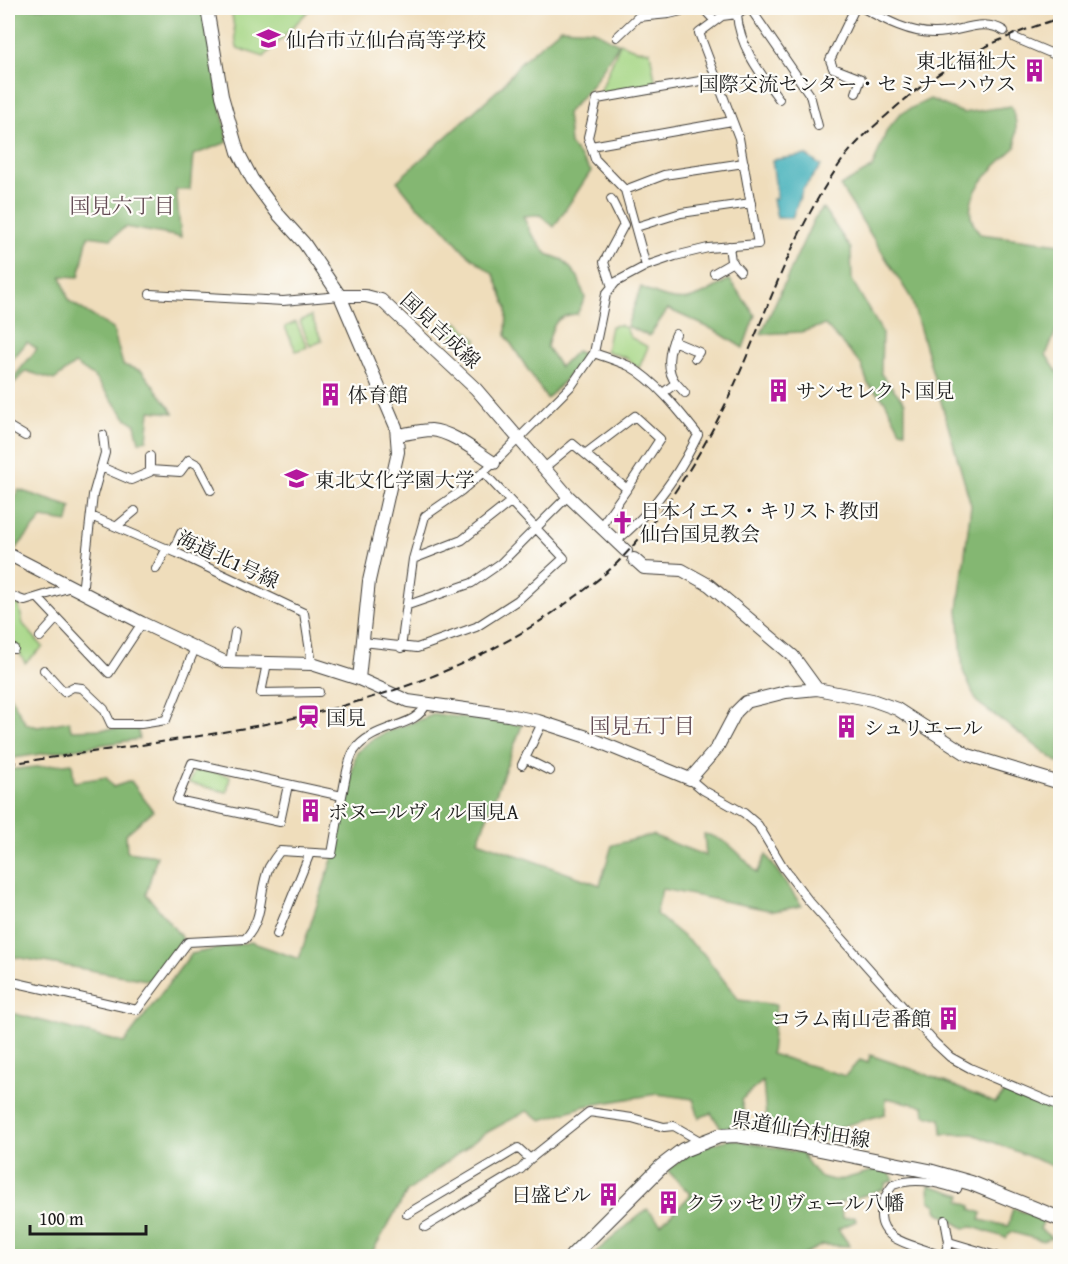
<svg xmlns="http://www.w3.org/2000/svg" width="1068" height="1264" viewBox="0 0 1068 1264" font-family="'Gentium Book Plus','Noto Serif JP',serif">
<rect width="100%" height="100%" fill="#fdfcf7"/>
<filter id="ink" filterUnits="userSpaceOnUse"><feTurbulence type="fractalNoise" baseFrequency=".0167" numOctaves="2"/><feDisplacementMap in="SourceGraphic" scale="12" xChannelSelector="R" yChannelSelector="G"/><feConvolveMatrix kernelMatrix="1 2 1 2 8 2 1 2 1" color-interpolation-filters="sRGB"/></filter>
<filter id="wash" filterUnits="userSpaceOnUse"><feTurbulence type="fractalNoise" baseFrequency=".008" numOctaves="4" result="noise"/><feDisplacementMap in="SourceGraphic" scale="24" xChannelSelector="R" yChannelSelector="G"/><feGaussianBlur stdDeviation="1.35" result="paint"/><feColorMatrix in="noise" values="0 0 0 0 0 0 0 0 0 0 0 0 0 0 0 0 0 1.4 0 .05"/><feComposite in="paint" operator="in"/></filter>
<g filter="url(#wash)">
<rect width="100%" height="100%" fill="#efddbb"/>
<!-- green -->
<path fill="#a5d684" stroke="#607950" stroke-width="1.5" d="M231 8H311L264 57 237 48Z
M620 43 637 50 650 51 656 85 599 95Z
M311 316 322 341 310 346 300 321Z
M296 322 307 347 296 351 285 327Z
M457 322 477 340 469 350 448 331Z
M619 325 626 328 630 337 648 347 639 368 626 358 606 351 611 326Z
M12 600 18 602 23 624 43 647 25 663 15 644H8V614Z
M200 769 230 776 227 792 189 783 194 772Z"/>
<!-- forest -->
<path fill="#84b772" stroke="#506a47" stroke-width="1.5" d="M8 8H203L228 142 193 155 190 190H176L181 237 125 227 111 239 88 236 79 277 61 276 69 301 113 329 123 365 142 371 174 413 150 411 147 440 139 442 135 424 126 418 94 377 75 364 54 380 26 371 8 389V384L37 349 27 342 8 365Z
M561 28 593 30 619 44 592 85 567 113 570 144 591 171 554 227 540 215 523 216 531 233 547 254 563 260 578 277 585 298 577 314C554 315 552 327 547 347L560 367 576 351 587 356 547 399 506 336 507 308 494 275 465 252 440 224 417 206 397 181 502 86 521 62Z
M930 99 963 113 1011 106 1016 122V147C992 169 952 201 980 234L1060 244V321L1046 355 1060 376V764L977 702 963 671 958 610 971 505 911 298 840 186 872 168 887 130 901 113Z
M823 208 851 249 852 280 882 332 881 374 905 403V431L900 430 885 401 868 384 861 364 825 325 801 332 761 334 814 219Z
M729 279 755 315 743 348 716 331 668 309 649 336 627 326 641 287C680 308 694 301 729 279Z
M19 490 71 507 68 522 42 518 14 551 8 547V506Z
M8 692 26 724 38 727 69 721 71 730 138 728 139 739 8 759Z
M435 714 522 725 478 841 600 885 612 845 652 835 706 856 704 834C728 838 741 856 757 873L766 855 802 906 774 911 662 889 656 914 703 953 739 1000 776 1005 771 1054 845 1076 860 1060 868 1063 870 1055 920 1072 995 1103 1006 1091 1060 1111V1169L973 1134H942L941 1119 925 1115 924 1106 886 1098 885 1114 833 1129 830 1142 767 1128 763 1081 741 1100 745 1116 734 1118V1127L721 1128 711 1113 699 1118 693 1099 657 1094 585 1106 542 1120 527 1111 484 1134 407 1192 370 1256H8V1012L124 1043 191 954 251 942 299 959 332 860 356 754C377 730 407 726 435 714Z
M72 763 74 782 106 777 113 787 131 781 153 811 126 834 127 852 157 856 146 894 183 939 152 981 15 957 8 962V770Z
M731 1139 801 1153 818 1176 837 1181 879 1169 890 1173 894 1180 886 1183 884 1189 839 1203 843 1218 855 1217 856 1221 838 1229 850 1246 822 1245 800 1256H591L647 1209 661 1224 691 1195 668 1171C687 1152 705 1145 731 1139Z
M929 1185 962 1195 960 1201 971 1206V1209L982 1213 980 1220 1008 1226 1013 1208 1044 1220 1040 1229 1052 1238 1043 1241 1011 1232 1006 1238 973 1227 964 1228 938 1212 936 1205 930 1201Z"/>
<!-- water -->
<path fill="#3fafb9" stroke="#2e666a" stroke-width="1.5" d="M806 155 821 166 803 189 792 218H777L773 199 777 198 772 160Z"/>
</g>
<g filter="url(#ink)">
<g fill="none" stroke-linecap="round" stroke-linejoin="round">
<defs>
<path id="street" d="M703 8 714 20
M727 8 737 14C739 46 760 73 779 99
M750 8 810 95 818 126
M855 8 830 60 833 68 861 79 856 93
M863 8C885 20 911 34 936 33 959 33 982 17 1004 31
M617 37 638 17 669 14 694 8
M1015 38 1060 57
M591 146 732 121
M625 190 664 175 744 163
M611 199 624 225 604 262 612 287
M636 227 681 213 751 203
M729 246 731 261 740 271
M646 266 625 190 595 159 588 137 597 99 717 78
M714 273 733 262
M150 294 283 301 340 296
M673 341 699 352 695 358
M594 353C605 357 618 361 629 366 656 381 680 412 698 435 678 476 652 513 616 541
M676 383 685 393
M663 393 676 383C665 370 669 349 676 334
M8 426 25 436
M585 454 635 416 660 439 627 489
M101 467 131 480 150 472V456
M544 468 573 444 627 489 601 526
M150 470 180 472 189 460 198 465 211 490
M91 516 177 553 304 613 312 664
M117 526 135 511
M173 551 181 533
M413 559 462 540 509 503
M156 569 167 548
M82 593 93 495 105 453 103 435
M8 595 25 601 71 587
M38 598 109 673 142 623
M408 605 472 583 501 563 568 496
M40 637 57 618
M363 642 417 648 476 627 518 600 564 558 483 472
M8 648 14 649
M401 648 413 559 425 516 461 491 494 463 572 385 594 353 606 294 616 282 646 266 675 256 708 248 758 244 739 138 699 33 722 16 737 14 746 8
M230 663 235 632
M267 663 261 693 319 692
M44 670 64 692 73 687 82 688 104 709 111 724H141L166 720 195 648
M526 759 550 771
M522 765 542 723
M690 779 703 790 744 813 758 825 783 867 808 900 935 1043 950 1057 970 1068 1060 1106
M288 785 280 822 177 800 192 763 342 796C345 783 347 762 354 751 374 723 417 729 426 704
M277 934 310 853
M8 981 137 1010 188 942 245 939C265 918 258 892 269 867 272 862 276 856 280 851L332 854 342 796
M407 1214 518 1148 530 1159
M425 1227 521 1169 530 1159 589 1112 632 1118 664 1127 674 1126 700 1141
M949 1242 996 1256
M466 1256H471
M940 1256C920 1245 882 1244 881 1216 881 1203 885 1195 893 1185 915 1177 935 1182 957 1189L960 1180
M944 1256 949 1242 945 1220"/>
<path id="secondary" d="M207 8 222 96 238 152 252 179 277 213 304 243 340 296 396 427 398 452 369 581 359 679
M340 296H366L381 300 476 389 568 496 626 551
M398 435C408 434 421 430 431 430 453 432 476 452 494 463
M8 554 142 623 225 662 312 664 359 679 408 701 508 715 538 721 587 737 690 779 717 748 736 712 746 702 786 692 817 689 872 700 897 709 968 755 1060 783
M634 559 644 568 682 570 709 585 793 656 817 689"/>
<path id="primary" d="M572 1256 662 1166 683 1150 719 1136 736 1135 790 1143 929 1171 971 1183 1060 1219"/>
</defs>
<!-- street casing -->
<use href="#street" stroke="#3c3934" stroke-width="10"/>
<!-- secondary casing -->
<use href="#secondary" stroke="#3c3934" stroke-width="14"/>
<!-- primary casing -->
<use href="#primary" stroke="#3c3934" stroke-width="16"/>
<!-- street -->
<use href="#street" stroke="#fff" stroke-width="8"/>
<!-- secondary -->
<use href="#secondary" stroke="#fff" stroke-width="12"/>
<!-- primary -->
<use href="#primary" stroke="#fff" stroke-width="14"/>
<!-- rail -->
<path stroke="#1c1c1c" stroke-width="2" stroke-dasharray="9 4.5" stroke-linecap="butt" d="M8 764C192 736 392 722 551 614 574 598 597 582 617 563 664 515 700 457 729 397 764 321 788 241 835 171 848 150 868 131 887 115 944 64 988 41 1060 18"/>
</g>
</g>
<!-- icons -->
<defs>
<symbol id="school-bare" viewBox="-9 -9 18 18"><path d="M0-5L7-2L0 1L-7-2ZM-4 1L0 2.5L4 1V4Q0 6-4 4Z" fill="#b5179e" stroke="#fdfcf7" stroke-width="2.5" paint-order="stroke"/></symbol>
<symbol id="building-bare" viewBox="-9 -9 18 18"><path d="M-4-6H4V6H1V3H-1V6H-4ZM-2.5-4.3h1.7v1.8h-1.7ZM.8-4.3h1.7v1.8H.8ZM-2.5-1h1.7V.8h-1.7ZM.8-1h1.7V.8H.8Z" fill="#b5179e" stroke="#fdfcf7" stroke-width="2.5" paint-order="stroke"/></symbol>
<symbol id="church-bare" viewBox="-9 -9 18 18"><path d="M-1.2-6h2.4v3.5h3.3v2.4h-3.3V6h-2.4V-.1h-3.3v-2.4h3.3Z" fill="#b5179e" stroke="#fdfcf7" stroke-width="2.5" paint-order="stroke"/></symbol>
<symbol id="station-bare" viewBox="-9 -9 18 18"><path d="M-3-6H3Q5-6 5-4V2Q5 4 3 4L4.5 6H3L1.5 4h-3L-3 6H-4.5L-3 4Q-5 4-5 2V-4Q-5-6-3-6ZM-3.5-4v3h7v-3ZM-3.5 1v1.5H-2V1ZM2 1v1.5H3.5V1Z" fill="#b5179e" stroke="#fdfcf7" stroke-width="2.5" paint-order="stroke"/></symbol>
</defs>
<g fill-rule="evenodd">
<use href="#school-bare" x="252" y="22" width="33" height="33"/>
<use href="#building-bare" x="1018" y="54" width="33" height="33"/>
<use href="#building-bare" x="762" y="374" width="33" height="33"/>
<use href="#building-bare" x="314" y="378" width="33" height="33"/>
<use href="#school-bare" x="280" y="462" width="33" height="33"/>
<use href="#church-bare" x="606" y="506" width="33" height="33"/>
<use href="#station-bare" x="292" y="700" width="33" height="33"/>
<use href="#building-bare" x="830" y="710" width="33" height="33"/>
<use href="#building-bare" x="294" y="794" width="33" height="33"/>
<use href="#building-bare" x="932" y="1002" width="33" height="33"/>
<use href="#building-bare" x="592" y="1178" width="33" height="33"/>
<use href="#building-bare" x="652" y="1186" width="33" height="33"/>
</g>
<g text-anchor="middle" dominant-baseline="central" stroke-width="4.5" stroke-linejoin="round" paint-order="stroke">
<!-- poi labels -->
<g font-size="20" fill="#1c1c1c" stroke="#fdfcf7" text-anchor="start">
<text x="286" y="39">仙台市立仙台高等学校</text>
<text x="1016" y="60" text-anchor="end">東北福祉大<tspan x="1016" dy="23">国際交流センター・セミナーハウス</tspan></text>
<text x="796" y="390">サンセレクト国見</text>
<text x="348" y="394">体育館</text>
<text x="315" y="479">東北文化学園大学</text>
<text x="640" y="510">日本イエス・キリスト教団<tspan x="640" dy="23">仙台国見教会</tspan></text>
<text x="326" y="717">国見</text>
<text x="864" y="727">シュリエール</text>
<text x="328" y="811">ボヌールヴィル国見A</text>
<text x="931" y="1018" text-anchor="end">コラム南山壱番館</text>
<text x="591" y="1194" text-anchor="end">日盛ビル</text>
<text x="686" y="1202">クラッセリヴェール八幡</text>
</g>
<!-- street labels -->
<g font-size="20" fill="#1c1c1c" stroke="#fdfcf7">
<text transform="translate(441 330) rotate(43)">国見吉成線</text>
<text transform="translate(228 559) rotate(25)">海道北1号線</text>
<text transform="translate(801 1129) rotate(9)">県道仙台村田線</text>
</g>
<!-- neighbourhood labels -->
<g font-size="21" fill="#624a53" stroke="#fdfcf7">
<text x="122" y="205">国見六丁目</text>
<text x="642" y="725">国見五丁目</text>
</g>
</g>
<!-- margin -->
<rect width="1068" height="1264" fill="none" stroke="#fdfcf7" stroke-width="30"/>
<!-- scale -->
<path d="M30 1225v9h116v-9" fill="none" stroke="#1c1c1c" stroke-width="3"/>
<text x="39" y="1225" font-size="18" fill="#1c1c1c" stroke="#fdfcf7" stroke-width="4.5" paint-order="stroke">100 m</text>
</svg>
